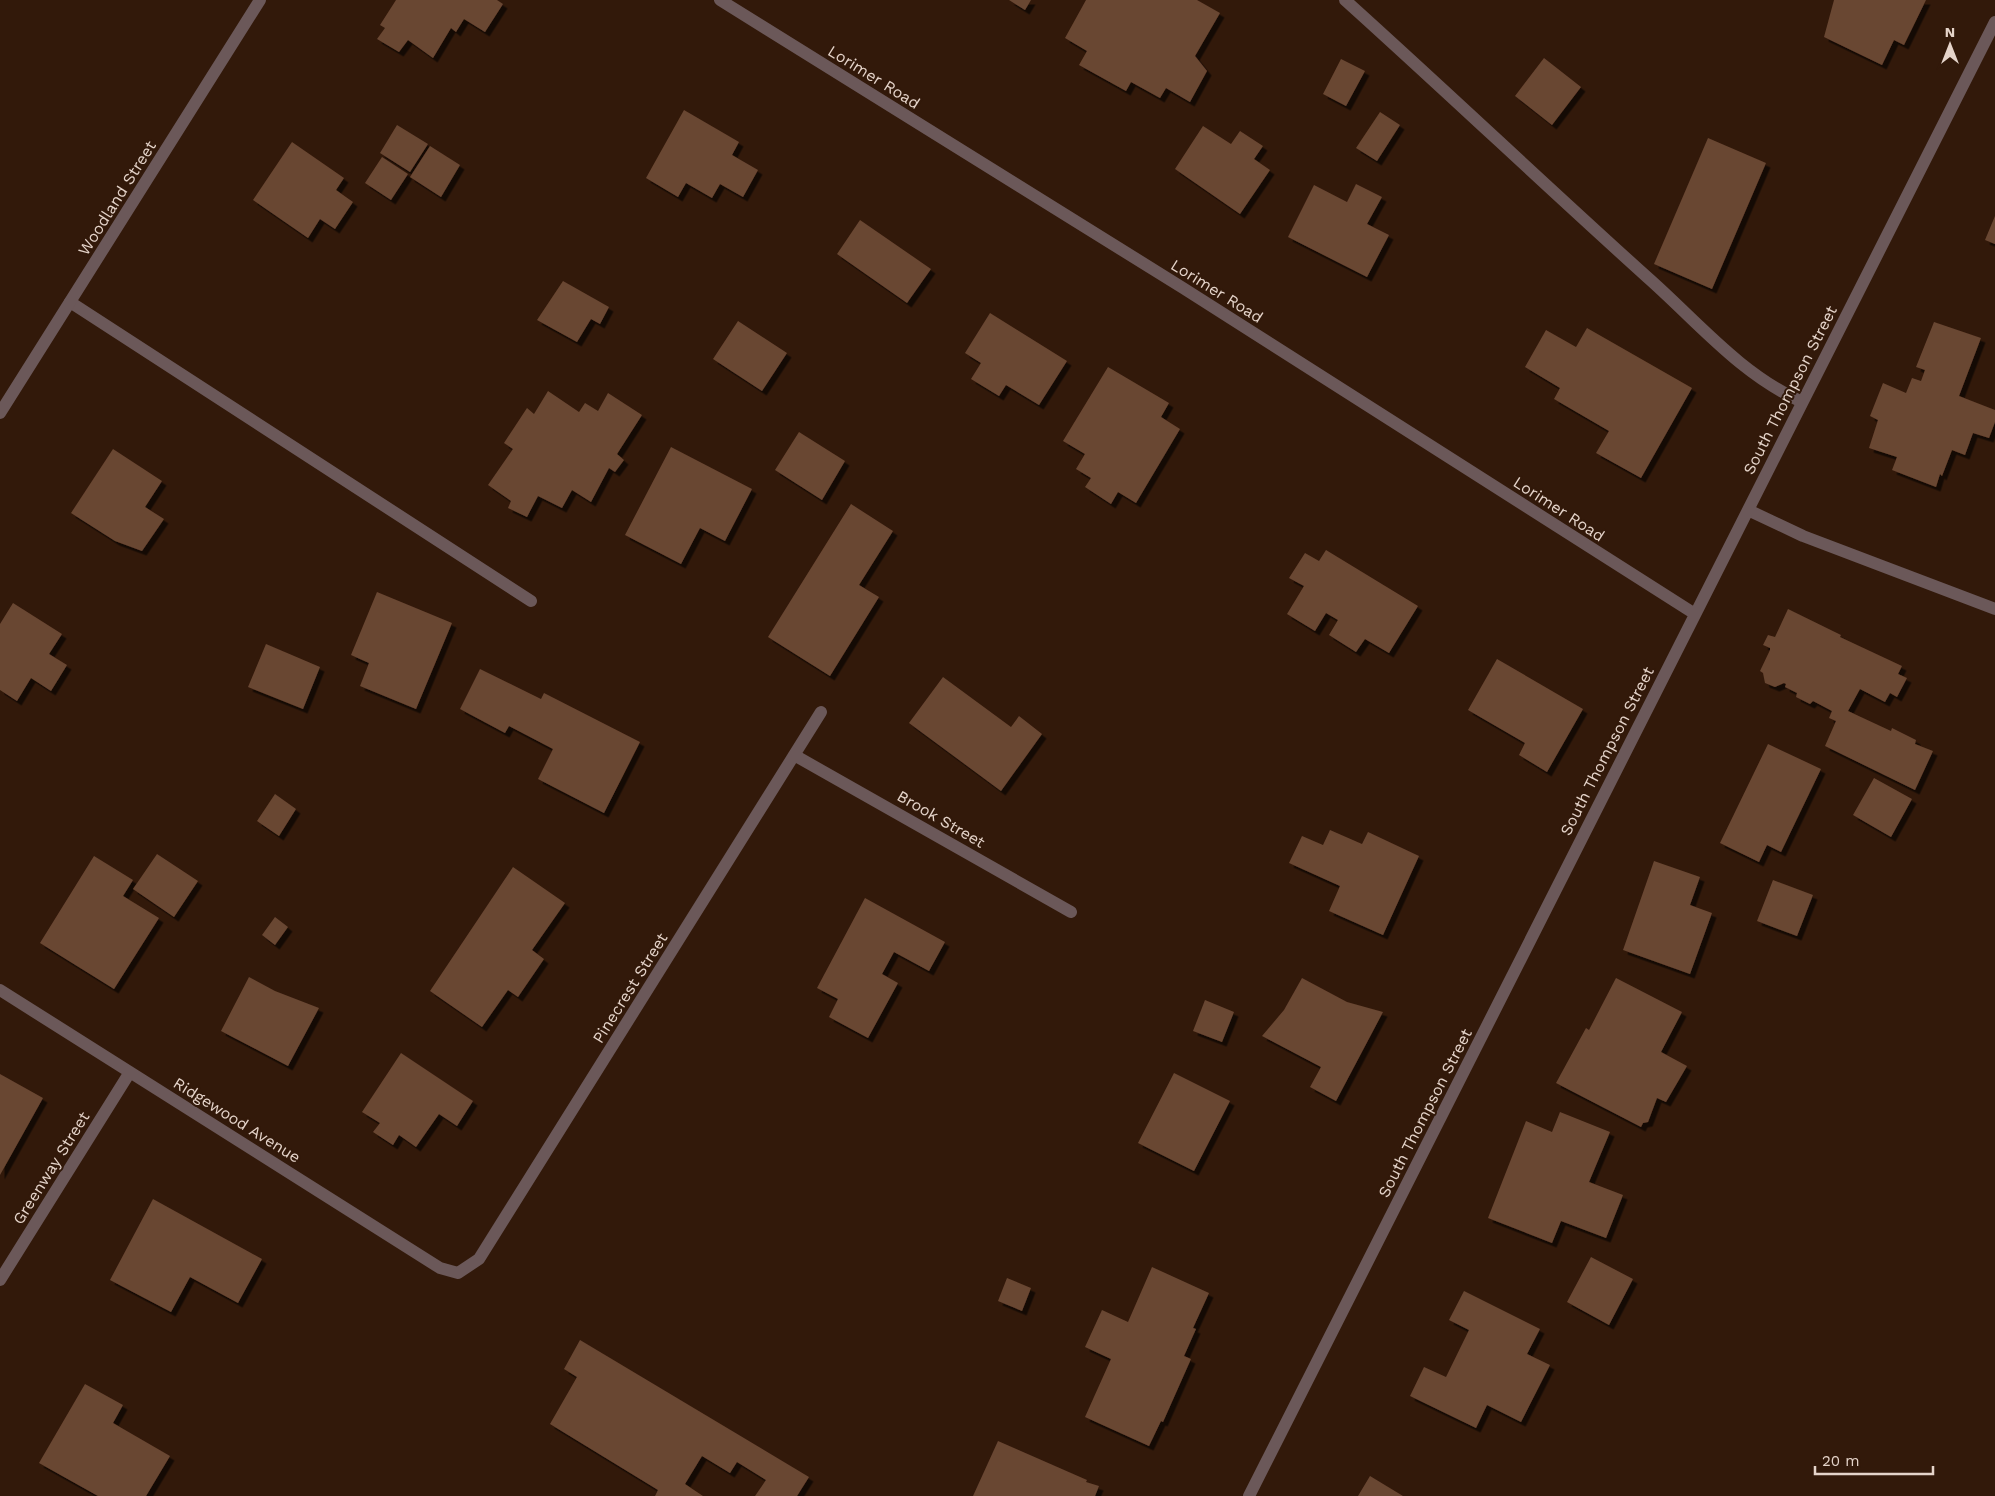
<svg xmlns="http://www.w3.org/2000/svg" width="1995" height="1496" viewBox="0 0 1995 1496" font-family="'Work Sans',sans-serif">
<defs>
<filter id="shadow"><feDropShadow dx="4.5" dy="4.5" stdDeviation="0" flood-color="#0009"/></filter>
</defs>
<rect width="100%" height="100%" fill="#32190a"/>
<!-- building -->
<path fill="#694632" filter="url(#shadow)" d="M396 0H497L503 4 485 32 464 19 456 32 451 28 433 58 408 40 399 52 377 39 385 28 380 25Z
M1009 0H1031L1025 10Z
M1086 0H1197L1220 13 1195 56 1207 71 1190 102 1166 88 1160 98 1131 82 1126 91 1079 65 1087 51 1065 38Z
M1834 0H1926L1904 45 1894 40 1882 65 1824 37Z
M1544 58 1581 87 1552 125 1515 96Z
M1341 59 1365 71 1346 106 1323 94Z
M684 110 739 142 732 155 758 170 743 197 720 184 712 198 686 183 678 197 646 178Z
M1380 112 1400 125 1377 161 1356 148Z
M397 125 428 144 410 172 380 153Z
M1203 126 1231 144 1240 131 1263 146 1254 159 1270 170 1240 214 1175 169Z
M1708 138 1766 163 1712 289 1654 264Z
M292 142 344 178 336 190 353 202 335 229 320 219 308 238 253 200Z
M430 146 460 165 441 197 410 177Z
M382 157 408 174 391 200 365 183Z
M1356 184 1382 197 1367 224 1389 235 1367 277 1288 237 1314 185 1347 202Z
M1995 216V244L1985 240Z
M860 220 931 269 907 303 837 254Z
M563 281 609 307 600 324 591 319 577 342 537 320Z
M990 313 1067 361 1039 405 1006 385 999 396 971 379 981 363 965 353Z
M738 321 787 353 762 391 713 359Z
M1934 322 1981 338 1959 396 1995 410V422L1989 438 1973 433 1965 455 1952 450 1942 476 1940 474 1936 487 1892 470 1897 457 1869 448 1878 420 1870 416 1883 383 1906 393 1912 378 1921 381 1925 370 1916 367Z
M1587 328 1692 388 1641 478 1596 453 1609 431 1554 399 1560 388 1525 367 1546 330 1576 347Z
M1108 367 1169 403 1161 417 1180 429 1136 503 1118 492 1111 504 1085 487 1091 478 1076 469 1085 454 1063 441Z
M548 391 579 412 585 403 598 411 608 393 642 415 617 454 624 460 615 472 609 468 591 502 572 490 562 508 538 496 527 517 508 508 511 501 488 485 513 449 504 443 527 408 534 414Z
M799 432 845 461 822 500 775 470Z
M671 447 752 489 725 541 700 528 681 564 625 535Z
M113 449 162 481 145 507 164 519 142 551 115 541 71 513Z
M851 504 893 531 859 585 879 597 830 676 768 637Z
M1326 550 1418 606 1389 653 1365 639 1356 652 1329 635 1338 620 1326 613 1315 631 1287 614 1304 586 1289 578 1305 553 1319 561Z
M377 592 452 623 416 709 360 686 369 663 351 655Z
M13 603 62 634 49 654 67 665 51 691 31 678 17 701 0 690V624Z
M1788 609 1841 635 1840 637 1902 666 1898 674 1907 678 1897 697 1890 693 1885 702 1860 689 1848 711 1891 731 1892 728 1916 740 1915 744 1933 751 1915 790 1825 746 1836 721 1829 718 1832 711 1813 701 1810 704 1796 697 1797 693 1785 687 1786 684 1784 683 1775 687 1765 683 1763 673 1760 671 1770 650V648L1763 645 1768 635 1775 637Z
M266 644 320 667 303 709 248 687Z
M1497 659 1583 709 1547 772 1519 755 1525 743 1468 710Z
M480 669 541 699 544 693 640 742 604 813 538 779 553 749 509 726 505 733 460 709Z
M943 677 1011 727 1019 716 1042 734 1001 791 909 723Z
M1768 744 1821 769 1781 852 1767 845 1759 862 1720 843Z
M1874 778 1912 799 1891 837 1853 815Z
M275 794 296 809 279 836 257 821Z
M1330 830 1362 844 1368 832 1419 856 1383 935 1329 911 1340 886 1289 863 1302 836 1323 845Z
M157 854 198 881 174 917 133 889Z
M94 856 133 880 123 896 159 918 114 989 40 943Z
M1654 861 1700 877 1690 905 1712 913 1690 974 1623 950Z
M513 867 565 903 532 950 544 959 518 997 508 990 482 1027 430 991Z
M1773 880 1813 895 1797 936 1757 921Z
M865 898 945 942 929 971 894 952 882 974 898 983 868 1038 829 1017 838 999 817 988Z
M275 917 288 927 275 945 262 935Z
M249 977 275 991 319 1008 288 1066 221 1031Z
M1302 978 1347 1002 1383 1012 1336 1101 1310 1087 1321 1067 1262 1036 1284 1010Z
M1616 978 1682 1012 1661 1052 1687 1066 1666 1102 1657 1098 1648 1122 1643 1123 1641 1127 1556 1083 1586 1028 1589 1030Z
M1205 1000 1234 1012 1222 1042 1193 1031Z
M401 1053 473 1101 457 1126 439 1114 416 1147 399 1135 393 1145 373 1132 380 1123 362 1112Z
M1174 1073 1230 1101 1194 1171 1138 1143Z
M0 1074 43 1098 0 1175Z
M1560 1112 1610 1132 1589 1182 1623 1195 1606 1238 1561 1221 1552 1243 1488 1218 1526 1121 1552 1132Z
M153 1199 262 1259 238 1303 190 1277 171 1312 110 1280Z
M1591 1257 1633 1279 1609 1325 1567 1302Z
M1152 1267 1209 1293 1193 1328 1196 1329 1184 1356 1191 1359 1163 1422 1161 1421 1149 1446 1085 1417 1111 1359 1085 1347 1102 1310 1128 1322Z
M1007 1278 1031 1288 1022 1311 998 1301Z
M1464 1291 1540 1329 1527 1354 1550 1365 1521 1422 1487 1405 1476 1428 1410 1396 1424 1367 1446 1377 1469 1330 1449 1320Z
M580 1340 809 1477 797 1496H755L766 1480 737 1462 730 1473 702 1456 685 1484 703 1496H655L658 1490 550 1424 577 1377 564 1369Z
M85 1384 123 1405 113 1423 170 1456 146 1496H98L39 1463Z
M998 1441 1087 1480 1086 1482 1099 1486 1095 1496H973Z
M1370 1476 1403 1496H1358Z"/>
<g fill="none" stroke-linecap="round" stroke-linejoin="round">
<!-- lane -->
<path stroke="#6b5859" stroke-width="12" d="M1345 0C1446 91 1545 185 1647 277 1698 322 1739 373 1802 402
M70 302 531 601"/>
<!-- street -->
<path stroke="#6b5859" stroke-width="12" d="M720 0 1183 288 1695 614
M0 413 260 0
M1748 510 1803 536 1995 609
M794 755 1071 912
M0 990 440 1268 458 1273 479 1259 821 712
M0 1280 130 1072
M1249 1496 1995 22"/>
</g>
<g text-anchor="middle" dominant-baseline="central" stroke-width="4" stroke-linejoin="round" paint-order="stroke">
<!-- street labels -->
<g font-size="16" fill="#e5d4ca" stroke="#32190a">
<text transform="translate(874 77) rotate(32)">Lorimer Road</text>
<text transform="translate(117 198) rotate(-58)">Woodland Street</text>
<text transform="translate(1217 291) rotate(32)">Lorimer Road</text>
<text transform="translate(1790 390) rotate(-63)">South Thompson Street</text>
<text transform="translate(1559 509) rotate(33)">Lorimer Road</text>
<text transform="translate(1607 751) rotate(-63)">South Thompson Street</text>
<text transform="translate(941 819) rotate(30)">Brook Street</text>
<text transform="translate(630 988) rotate(-58)">Pinecrest Street</text>
<text transform="translate(1425 1113) rotate(-63)">South Thompson Street</text>
<text transform="translate(237 1120) rotate(32)">Ridgewood Avenue</text>
<text transform="translate(51 1168) rotate(-58)">Greenway Street</text>
</g>
</g>
<!-- north arrow -->
<g transform="translate(1950 45)" stroke="#32190a" stroke-width="4" paint-order="stroke">
<path d="M0-4L9 19L0 12L-9 19Z" fill="#e5d4ca"/>
<text y="-8" font-size="14" font-weight="bold" text-anchor="middle" fill="#e5d4ca">N</text>
</g>
<!-- scale -->
<path d="M1815 1466v8h118v-8" fill="none" stroke="#e5d4ca" stroke-width="2.5"/>
<text x="1822" y="1466" font-size="15" fill="#e5d4ca" stroke="#32190a" stroke-width="4" paint-order="stroke">20 m</text>
</svg>
